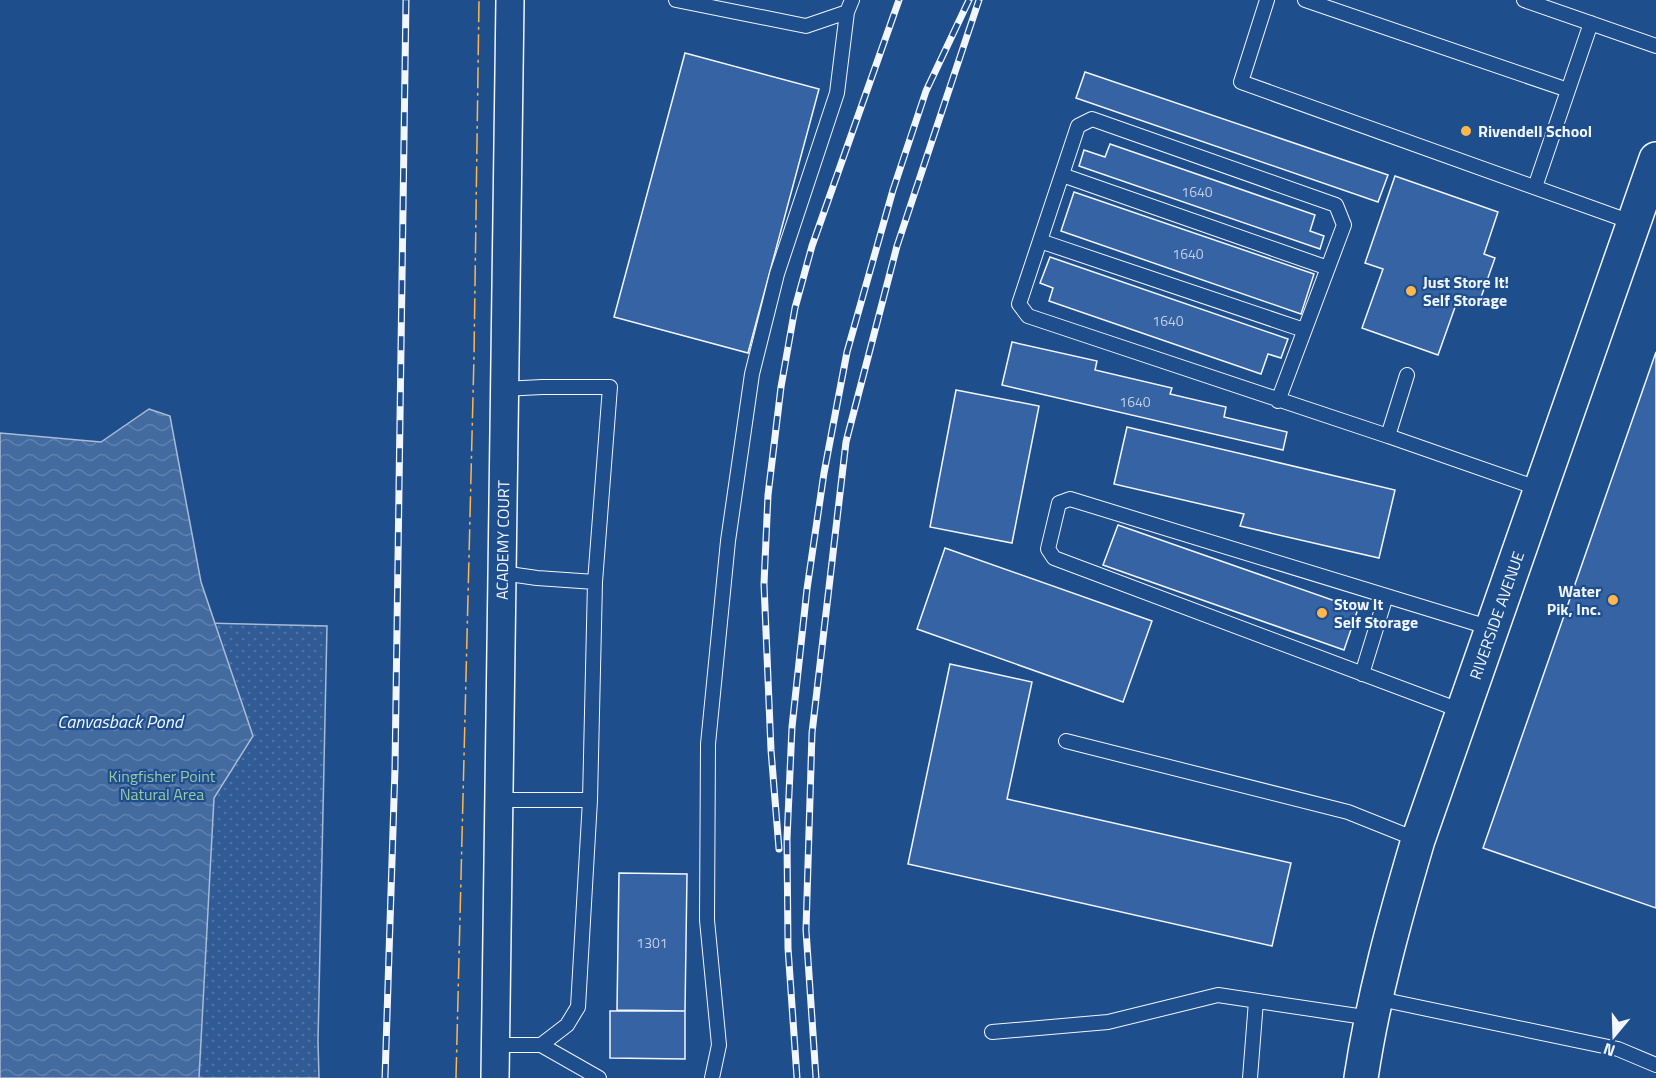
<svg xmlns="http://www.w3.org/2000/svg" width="1656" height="1078" viewBox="0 0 1656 1078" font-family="'Titillium Web',sans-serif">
<defs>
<pattern id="grass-dots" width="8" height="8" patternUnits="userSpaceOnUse" patternTransform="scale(1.5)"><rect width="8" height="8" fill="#305b95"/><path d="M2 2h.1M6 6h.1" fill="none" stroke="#4e73a5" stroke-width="1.8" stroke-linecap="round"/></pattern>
<pattern id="water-waves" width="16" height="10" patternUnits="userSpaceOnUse" patternTransform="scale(1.5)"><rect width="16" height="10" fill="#446ba0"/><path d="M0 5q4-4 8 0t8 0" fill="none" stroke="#5f81ae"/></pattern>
</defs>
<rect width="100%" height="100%" fill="#1f4e8c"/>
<!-- grass -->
<path fill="url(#grass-dots)" stroke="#a8bbd7" stroke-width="1.5" d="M0 618 327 626 318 1041 319 1078H0Z"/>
<!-- water -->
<path fill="url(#water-waves)" stroke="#a8bbd7" stroke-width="1.5" d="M149 409 170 416 201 582 253 736 214 798 199 1078H0V433L101 442Z"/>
<!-- building -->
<path fill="#3563a3" stroke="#f2f6ff" stroke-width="1.5" d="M685 53 819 89 748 353 614 317Z
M1085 72 1388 175 1378 202 1076 98Z
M1110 144 1315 215 1310 231 1324 236 1320 249 1079 166 1084 150 1105 157Z
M1395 176 1498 212 1484 254 1495 258 1479 303 1459 296 1438 355 1362 328 1383 269 1365 263Z
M1074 192 1314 274 1301 314 1061 231Z
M1050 257 1288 339 1281 358 1268 354 1261 374 1049 301 1053 288 1040 283Z
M1012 342 1097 361 1095 370 1172 388 1170 394 1226 407 1224 417 1287 432 1283 450 1002 385Z
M1656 352V908L1483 848Z
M956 390 1039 406 1012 543 930 527Z
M1127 427 1395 490 1379 558 1240 526 1244 514 1114 484Z
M1118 525 1358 609 1344 650 1103 565Z
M945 548 1152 621 1123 702 917 629Z
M950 664 1032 682 1007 799 1291 863 1272 946 908 864Z
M619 873 687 874 685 1011 617 1010Z
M610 1011H685V1059L610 1058Z"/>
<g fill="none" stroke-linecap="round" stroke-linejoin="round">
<defs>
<path id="service" d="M676 0 806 26 847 12 852 0
M1267 0 1241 82 1634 223
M1305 0 1568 90
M1524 0 1656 46
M1062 175 1328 268
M1535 187 1591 23
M1040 241 1304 330
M1407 375 1388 436 1540 489
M1278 401 1344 225 1336 205 1092 119 1078 126 1019 304 1028 316 1388 436
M502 573 537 578 595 582 610 387H542L505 389
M1362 674 1386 596
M1462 711 1054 558 1048 549 1059 503 1070 499 1491 628
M1066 741 1348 812 1418 840
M499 800H590L595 582
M1375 998 1618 1049 1656 1065
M992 1032 1108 1022 1218 995 1371 1018
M495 1045H541L567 1025 578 1007 590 800
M541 1045 599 1078
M712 1078 719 1045 707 920 708 744 728 541 752 374 777 274 837 93 847 12
M1250 1078 1256 1001"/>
<g id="minor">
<path id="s1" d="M495 1078 510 0"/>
</g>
<g id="secondary">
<path id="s2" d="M1361 1078C1373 997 1395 918 1418 840L1656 159"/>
</g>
</defs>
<!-- service casing -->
<use href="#service" stroke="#f2f6ff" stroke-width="16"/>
<!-- minor casing -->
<use href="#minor" stroke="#f2f6ff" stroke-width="30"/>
<!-- secondary casing -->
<use href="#secondary" stroke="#f2f6ff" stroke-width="36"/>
<!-- service -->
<use href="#service" stroke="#1f4e8c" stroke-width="14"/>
<!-- minor -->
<use href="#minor" stroke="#1f4e8c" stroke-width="27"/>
<!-- secondary -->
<use href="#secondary" stroke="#1f4e8c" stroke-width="33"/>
<defs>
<path id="rail" d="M779 849 771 750 764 584 768 495 781 387 795 308 812 246 899 0
M385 1078 395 768 406 0
M797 1078 788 948 787 839 792 727 807 589 824 473 847 352 893 190 926 91 969 0
M816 1078 806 930 812 733 846 442 897 246 979 0"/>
</defs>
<!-- rail casing -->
<use href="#rail" stroke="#f2f6ff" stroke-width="7"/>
<!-- rail -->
<use href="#rail" stroke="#1f4e8c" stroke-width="4.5" stroke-dasharray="14" stroke-linecap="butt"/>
<!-- power -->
<path stroke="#ffb74d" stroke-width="1.5" stroke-dasharray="21 4.5 3 4.5" stroke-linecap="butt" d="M456 1078 474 356 479 0"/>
</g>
<!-- markers -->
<g fill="#ffb74d" stroke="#1f4e8c" stroke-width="2">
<circle cx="1466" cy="131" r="6"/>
<circle cx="1411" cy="291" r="6"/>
<circle cx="1613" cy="600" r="6"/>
<circle cx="1322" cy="613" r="6"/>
</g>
<g text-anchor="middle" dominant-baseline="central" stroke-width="4.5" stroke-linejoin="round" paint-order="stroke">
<!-- number labels -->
<g font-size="14" fill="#c3d1e8">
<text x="1197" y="191">1640</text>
<text x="1188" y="253">1640</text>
<text x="1168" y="320">1640</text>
<text x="1135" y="401">1640</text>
<text x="652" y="942">1301</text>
</g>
<!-- poi labels -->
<g font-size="16" font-weight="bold" fill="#f2f6ff" stroke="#1f4e8c" text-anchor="start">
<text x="1478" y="131">Rivendell School</text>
<text x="1423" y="282">Just Store It!<tspan x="1423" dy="18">Self Storage</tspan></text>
<text x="1601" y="591" text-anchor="end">Water<tspan x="1601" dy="18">Pik, Inc.</tspan></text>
<text x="1334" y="604">Stow It<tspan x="1334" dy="18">Self Storage</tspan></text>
</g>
<!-- street labels -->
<g font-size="16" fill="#f2f6ff" stroke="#1f4e8c">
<text stroke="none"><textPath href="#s1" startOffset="538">ACADEMY COURT</textPath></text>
<text stroke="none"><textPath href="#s2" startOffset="483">RIVERSIDE AVENUE</textPath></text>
</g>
<!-- park labels -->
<g font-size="16" fill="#97c8a6" stroke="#1f4e8c">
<text x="162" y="776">Kingfisher Point<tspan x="162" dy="18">Natural Area</tspan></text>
</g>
<!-- water labels -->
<g font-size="18" font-style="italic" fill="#f2f6ff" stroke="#1f4e8c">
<text x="120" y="721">Canvasback Pond</text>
</g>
</g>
<!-- north arrow -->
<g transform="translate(1614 1036) rotate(199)" stroke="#1f4e8c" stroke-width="4.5" paint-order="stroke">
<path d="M0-4.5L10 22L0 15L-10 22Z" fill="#f2f6ff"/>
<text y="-9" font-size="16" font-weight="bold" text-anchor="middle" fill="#f2f6ff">N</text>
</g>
</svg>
